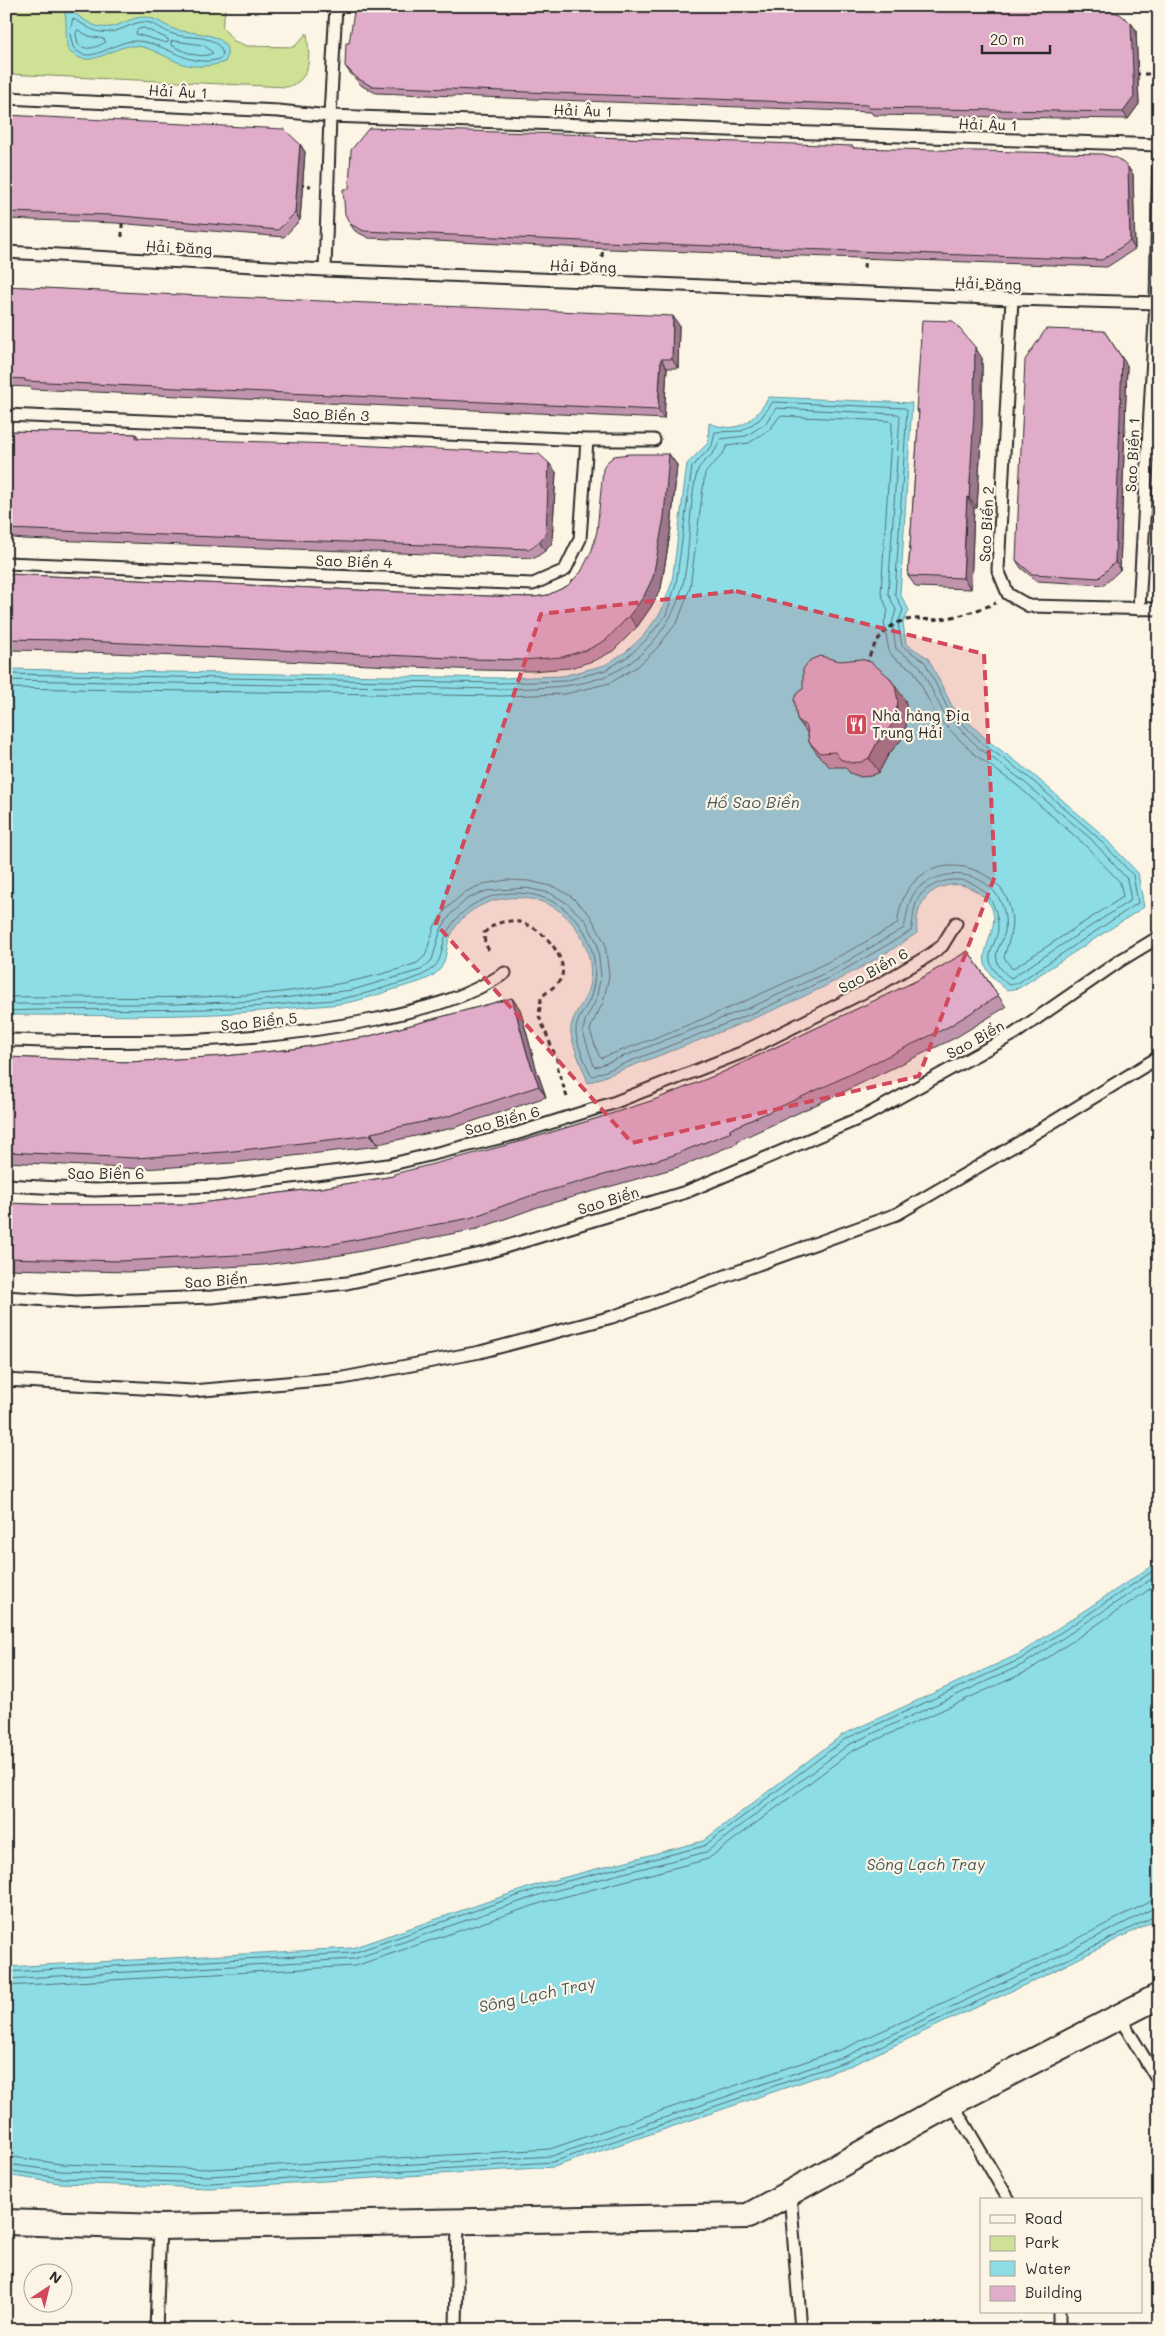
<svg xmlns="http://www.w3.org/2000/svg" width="1165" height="2336" viewBox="0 0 1165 2336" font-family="Mali,sans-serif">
<rect width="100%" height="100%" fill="#fcf5e5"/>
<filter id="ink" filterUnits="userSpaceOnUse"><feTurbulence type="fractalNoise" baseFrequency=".02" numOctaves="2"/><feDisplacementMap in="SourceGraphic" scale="10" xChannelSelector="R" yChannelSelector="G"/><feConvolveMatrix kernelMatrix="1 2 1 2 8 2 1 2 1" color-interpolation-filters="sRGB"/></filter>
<g filter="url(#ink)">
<!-- green -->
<path fill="#cee195" stroke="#7c8660" d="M6 6H226L222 27 234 41 247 46 294 47 307 33C309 55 314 79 287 87L6 74Z"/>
<!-- water -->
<path fill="#8ddde7" stroke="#66969c" d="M63 8C76 12 86 24 100 27 118 30 130 16 145 17 157 18 166 27 177 30 193 34 238 32 225 62 212 66 197 68 183 64 162 57 144 40 121 48 101 55 86 68 68 50 64 36 69 21 63 8Z
M769 397 912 403 900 594 909 610 903 623 906 644 928 658 952 706 987 740 1030 772 1098 831 1138 873 1144 907 1019 988 1007 990C999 984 988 974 985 964 980 943 1011 916 979 893 970 887 960 883 950 885 939 887 930 891 924 900 917 911 916 920 917 933 818 1001 699 1039 588 1083 583 1068 574 1050 571 1034 569 1021 579 1009 585 998 599 968 585 931 561 912 527 886 469 896 451 935 446 945 447 957 442 966 436 978 417 983 405 986 388 991 372 997 355 1001 335 1006 313 1006 292 1008 198 1019 101 1015 6 1015V669L501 678 563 676 605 665 627 651 643 636 661 612 672 582 687 464 708 443 709 423C739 435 754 421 769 397Z
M1159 1561V1918L1044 1976 852 2065 554 2167 210 2188 59 2183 6 2175V1967L352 1948 539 1884 703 1841 842 1735 1019 1654Z"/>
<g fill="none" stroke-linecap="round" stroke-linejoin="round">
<!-- shore -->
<path stroke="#527276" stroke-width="1" d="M73 19C83 23 89 30 100 32 118 35 132 21 145 22 156 23 163 31 173 34 189 40 218 32 223 55L220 59C186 69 166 41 134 41 113 41 89 68 73 47L70 34Z
M144 28 168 39V42L166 43 136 34 137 30Z
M78 30 89 36 104 39 106 42C97 47 86 52 78 44L76 34Z
M174 41 204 45 213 53C200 60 183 51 171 45V42Z
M6 674 501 683 564 681 606 670 630 655 647 639 666 615 676 584 692 467 712 446 715 432 742 431 760 419 773 402 905 408 907 410 895 594 903 610 898 623 902 646 925 662 948 709 983 744 1027 776 1095 835 1133 875 1138 903 1018 983 1009 985C1002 980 992 970 990 961 988 950 998 940 998 928 998 889 964 868 930 887 911 898 915 914 911 931L837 974 758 1011 593 1076 590 1074C586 1062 577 1046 576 1033 575 1018 587 1009 591 996 601 964 591 928 563 908 526 881 468 891 447 933 442 942 443 958 435 966 425 976 413 979 400 983 385 987 370 993 354 996 336 1001 315 1001 295 1003 199 1014 103 1007 6 1011
M6 680 501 689C561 687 614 690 656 638 669 621 678 605 683 584 691 548 688 508 697 472 700 461 716 457 720 439L746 436 765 424 776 408 898 414 900 416 888 593 896 610 892 623 896 649 920 666 943 712 979 748 1023 781 1091 839 1127 879 1131 900 1011 978C1005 974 998 967 997 960 994 951 1004 940 1005 931 1010 883 962 860 924 884 908 893 908 912 904 928L834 969 756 1005 596 1067 594 1066 583 1032 585 1021 596 1000 601 975 597 943 586 921 567 903 550 893 526 888 486 891 467 899 452 913 441 929 432 960 421 970 352 990 256 1001 177 1004H6
M6 688 501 696 565 694 610 683 638 666 657 648 678 621 690 588 705 473 723 454 727 446 749 443 770 429 780 416 890 421 892 423 881 593 888 611 884 623 889 651 894 658 914 671 937 717 974 754 1018 786 1085 845 1120 882 1123 897 1012 969 1004 957C1009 940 1015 926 1010 908 1001 868 943 851 914 882 902 894 900 908 897 924 804 979 703 1021 601 1058L599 1056 590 1031 592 1024 603 1003 609 976 605 943 590 915 572 897 555 887 529 881 507 880 483 884 465 892 447 908 435 925 425 956 417 963C287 1009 142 995 6 997
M6 1972 353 1953 540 1888 704 1846 845 1739 1021 1659 1159 1567
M6 1979 354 1959 542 1894 706 1852 848 1745 1024 1664 1159 1574
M6 1986 355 1966 544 1902 708 1859 852 1751 1028 1671 1159 1583
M6 2156 61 2164 210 2169 550 2149 845 2048 1036 1960 1149 1902 1159 1900
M6 2164 60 2171 210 2176 552 2156 848 2055 1039 1966 1152 1909 1159 1908
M6 2170 60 2178 210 2183 553 2162 850 2060 1042 1972 1159 1914"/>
<defs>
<path id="service" d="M6 98 278 111 330 116 1159 145
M6 252 325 270 1012 299 1159 303
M325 270 330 116 336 6
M1012 299 998 570 1008 594 1029 606 1159 609
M6 415 587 440H654
M6 563 533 584 565 570 580 539 587 440
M1139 609 1156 303 1159 142
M6 1040C134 1043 251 1045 377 1019 425 1008 463 1000 505 973
M6 1185 94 1190 220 1186 388 1165 515 1134 613 1103 741 1053 884 982 928 956 942 946 956 923
M6 1297 76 1302 212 1297 347 1283 485 1253 686 1192 867 1115 1014 1034 1121 960 1159 937
M6 1380 192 1391 343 1378 480 1352 612 1317 897 1214 1022 1141 1159 1057
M1120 2018 1159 2082
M952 2103 1009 2200
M790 2193 801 2330
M156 2330 160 2227
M456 2330 458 2221
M1059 2330V2312"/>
<path id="minor" d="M6 2222 160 2227 748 2216 952 2103 1159 1996"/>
</defs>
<!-- service casing -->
<use href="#service" stroke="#2b2b2b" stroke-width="15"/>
<!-- minor casing -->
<use href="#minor" stroke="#2b2b2b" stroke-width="28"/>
<!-- path -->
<path stroke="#2b2b2b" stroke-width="3" stroke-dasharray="5 4" stroke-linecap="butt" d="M1135 74H1150
M299 185 311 186
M122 237V221
M602 257 603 245
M864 268 865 255
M866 665C874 642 886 622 912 619 921 618 931 621 940 619 959 617 978 610 996 603
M489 950 485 944 484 933C522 895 575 958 560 980 556 986 546 992 541 998L539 1016 557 1060 558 1070 568 1100"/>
<!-- service -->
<use href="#service" stroke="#fcf5e5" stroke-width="11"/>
<!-- minor -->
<use href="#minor" stroke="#fcf5e5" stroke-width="24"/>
</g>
<!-- wall -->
<path fill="#c194ad" stroke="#2b2b2b" d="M1131 23 1136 30 1139 104 1128 119 873 115 871 112 376 93 362 86 350 73 345 66Z
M6 115 300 144 305 152 300 220 284 237 116 223 6 219Z
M598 137 854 148 1133 174 1135 249 1107 267 610 249 369 238 355 231 350 224 349 189Z
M6 286 679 325 678 368H667L664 419 32 389 30 387 6 386Z
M982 358V424L977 508H974L971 589 916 587 908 576 919 414 916 410Z
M1127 365 1120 570 1104 585 1037 581 1021 568 1016 560Z
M6 431 136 434 139 438 556 472 552 543 545 551 535 558 23 539 6 537Z
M669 454 677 465 671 528 661 588 651 607 637 627 613 651 596 660 570 668 531 671 479 670 68 651 6 650V574L487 596 534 597 548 595 567 586 581 572Z
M803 689 905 700 908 715 906 726 901 740 888 755 879 772 871 776 861 777 850 773 845 767H830L819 756 809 742 808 734 797 719Z
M968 951 1006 1007 955 1038 837 1095 737 1141 738 1143 679 1167 538 1207 477 1229 341 1255 264 1265 128 1272 6 1269V1203L57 1205 193 1204 320 1188 394 1176 519 1142 598 1118 654 1100 719 1074 918 980Z
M512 998 520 1009 536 1068 546 1097 453 1128 378 1144 379 1146 232 1163 144 1169 6 1162V1057L129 1062 225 1056 293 1049 366 1037Z"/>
<!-- shaded-wall -->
<path fill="#9d788d" stroke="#2b2b2b" d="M1131 23 1136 30 1139 104 1128 119 1123 112Z
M300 144 305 152 300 220 295 213Z
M1128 167 1133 174 1135 249 1130 241Z
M673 316 679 325 678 368 672 359Z
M1104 331 1127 365 1120 570 1115 562Z
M975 347 982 358V424L977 508 969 498Z
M661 359 667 368 664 419 658 410Z
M669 454 677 465 671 528 661 588 651 607 637 627 629 616Z
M549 463 556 472 552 543 545 551 539 542Z
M967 497 974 508 971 589 963 578Z
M889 677 905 700 908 715 906 726 901 740 888 755 879 772 869 758 878 741Z
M512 998 520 1009 536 1068 546 1097 539 1086 528 1057Z
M371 1133 378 1144 379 1146 371 1135Z"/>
<!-- building -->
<path fill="#e0acc9" stroke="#2b2b2b" d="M355 6H963L1106 10 1120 14 1131 23 1134 97 1123 112 868 108V105L371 86 357 78 345 66 346 43H349Z
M6 115 284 129 300 144 295 213 278 230 111 215 6 212Z
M369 128 596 135V137L853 146V148L1102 154 1117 158 1128 167 1130 241 1102 260 604 242 364 231 350 224 345 214 343 189H349L351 150Z
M6 286 159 294 673 316 672 359H661L658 410 25 381V379L6 378Z
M922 320 953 321 975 347 974 413 969 498 967 497 963 578 908 576 919 410H916Z
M1046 329 1104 331 1122 358 1115 562 1099 578 1032 574 1016 560 1025 360Z
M6 431 136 434V438L335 444 539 454 549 463 546 534 539 542 529 549 6 529Z
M629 454H669L664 517 653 577 644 596 629 616 606 640 589 649 562 657 523 660 472 659 61 640 6 639V574L487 596 534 597 548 595 567 586 581 572 592 550 597 531 603 469 606 463 614 456Z
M820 656 840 661 861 659 871 662 889 677 895 686 898 701 896 712 891 726 878 741 869 758 861 762 851 763 840 759 835 752 820 753 809 742 807 727 797 719 794 699 798 692 803 689V669L810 660Z
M968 951 998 996 948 1027 830 1084 729 1130 731 1132 671 1156 530 1196 470 1218 333 1244 257 1254 120 1261 6 1258V1203L57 1205 193 1204 320 1188 394 1176V1174L519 1142 598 1118 654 1100 719 1074 918 980Z
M512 998 528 1057 539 1086 446 1117 371 1133V1135L225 1152 136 1158 6 1152V1057L129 1062 225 1056 293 1049 366 1037Z"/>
</g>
<!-- marked area -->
<path fill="#d1495b" fill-opacity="0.2" stroke="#d1495b" stroke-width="4" stroke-dasharray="10 6" stroke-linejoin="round" d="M736 591 984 654 995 876 919 1076 632 1143 436 924 541 614Z"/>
<!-- icons -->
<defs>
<symbol id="restaurant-square" viewBox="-11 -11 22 22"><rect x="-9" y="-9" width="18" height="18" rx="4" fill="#d1495b" stroke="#fcf5e5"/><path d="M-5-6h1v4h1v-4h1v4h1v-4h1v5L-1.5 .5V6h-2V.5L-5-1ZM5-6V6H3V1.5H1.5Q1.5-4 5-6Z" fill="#fff"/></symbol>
</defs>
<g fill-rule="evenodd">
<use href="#restaurant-square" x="844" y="712" width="25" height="25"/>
</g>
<g text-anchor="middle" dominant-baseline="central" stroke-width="4.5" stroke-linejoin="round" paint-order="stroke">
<!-- street labels -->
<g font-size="15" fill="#2b2b2b" stroke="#fcf5e5">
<text transform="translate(178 91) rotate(3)">Hải Âu 1</text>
<text transform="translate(583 110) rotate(2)">Hải Âu 1</text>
<text transform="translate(988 124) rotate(2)">Hải Âu 1</text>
<text transform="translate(179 247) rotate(3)">Hải Đăng</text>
<text transform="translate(583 266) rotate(2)">Hải Đăng</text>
<text transform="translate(988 283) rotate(2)">Hải Đăng</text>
<text transform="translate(331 414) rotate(2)">Sao Biển 3</text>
<text transform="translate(1132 455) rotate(-87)">Sao Biển 1</text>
<text transform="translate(986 524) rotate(-87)">Sao Biển 2</text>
<text transform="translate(354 561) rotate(2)">Sao Biển 4</text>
<text transform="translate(873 970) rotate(-29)">Sao Biển 6</text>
<text transform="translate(259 1021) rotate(-6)">Sao Biển 5</text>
<text transform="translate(975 1039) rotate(-29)">Sao Biển</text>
<text transform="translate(502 1120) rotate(-15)">Sao Biển 6</text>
<text x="106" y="1173">Sao Biển 6</text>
<text transform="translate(608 1200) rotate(-17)">Sao Biển</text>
<text transform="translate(216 1280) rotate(-4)">Sao Biển</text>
</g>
<!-- poi labels -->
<g font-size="15" fill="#2b2b2b" stroke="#fcf5e5" text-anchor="start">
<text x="872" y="715">Nhà hàng Địa<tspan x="872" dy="17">Trung Hải</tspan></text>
</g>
<!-- water labels -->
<g font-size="16" font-style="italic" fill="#44585a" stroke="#fcf5e5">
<text x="753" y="801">Hồ Sao Biển</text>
<text x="926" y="1863">Sông Lạch Tray</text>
<text transform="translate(537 1994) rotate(-12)">Sông Lạch Tray</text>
</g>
</g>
<!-- margin -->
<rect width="1165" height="2336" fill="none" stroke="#fcf5e5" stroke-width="25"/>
<rect x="12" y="12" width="1140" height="2311" fill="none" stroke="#2b2b2b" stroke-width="2" filter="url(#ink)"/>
<!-- legend -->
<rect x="980" y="2198" width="162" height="115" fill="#fcf5e5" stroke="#a8a49b"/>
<rect x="990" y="2215" width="25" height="8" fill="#fcf5e5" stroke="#a8a49b"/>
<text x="1025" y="2224" font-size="15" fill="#2b2b2b">Road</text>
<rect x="990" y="2236" width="25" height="15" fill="#cee195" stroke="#a8a49b"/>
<text x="1025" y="2248" font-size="15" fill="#2b2b2b">Park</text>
<rect x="990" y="2261" width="25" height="15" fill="#8ddde7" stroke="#a8a49b"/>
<text x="1025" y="2274" font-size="15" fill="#2b2b2b">Water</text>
<rect x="990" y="2286" width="25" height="15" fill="#e0acc9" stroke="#a8a49b"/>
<text x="1025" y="2298" font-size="15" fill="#2b2b2b">Building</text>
<!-- north arrow -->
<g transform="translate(48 2288) rotate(35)"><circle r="24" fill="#fcf5e5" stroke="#a8a49b"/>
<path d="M0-4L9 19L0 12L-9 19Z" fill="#d1495b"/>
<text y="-8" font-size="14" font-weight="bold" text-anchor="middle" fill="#2b2b2b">N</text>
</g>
<!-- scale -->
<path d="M982 45v8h68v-8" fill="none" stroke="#2b2b2b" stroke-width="2.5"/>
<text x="990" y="45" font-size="15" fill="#2b2b2b" stroke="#fcf5e5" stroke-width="4" paint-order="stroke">20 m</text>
</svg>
